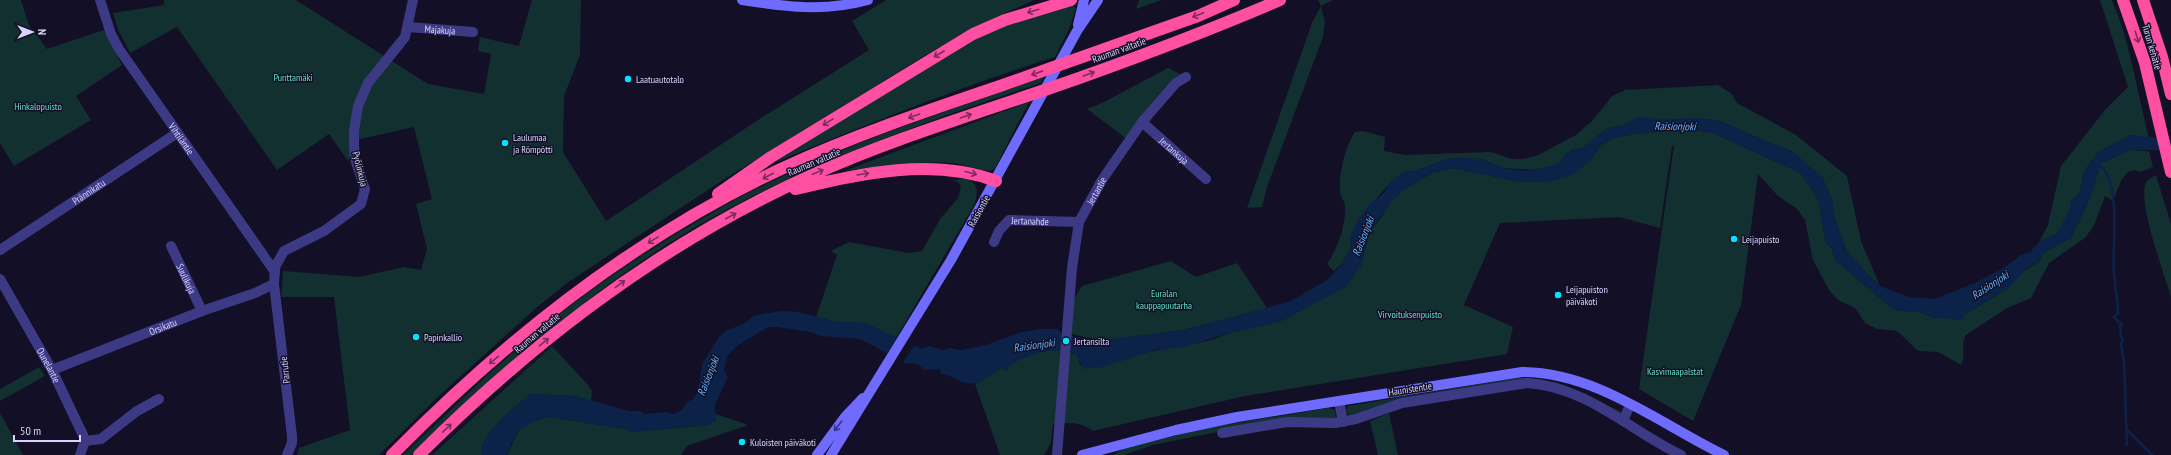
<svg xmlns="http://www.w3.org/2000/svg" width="2171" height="455" viewBox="0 0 2171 455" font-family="'PT Sans Narrow',sans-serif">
<rect width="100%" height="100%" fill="#130f26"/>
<!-- green -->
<path fill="#12302f" d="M0 0H21L29 25 47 49 104 30 122 65 76 96 91 120 14 166 0 143Z
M164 0H296L428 84 484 94 491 54 478 51 480 37 519 46 532 0H581L580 55 564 96 563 152 606 221 755 122 869 50 852 21 886 0H1034L970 29 924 56 720 182 567 283 536 308 440 395 379 455H297L299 448 350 430 334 297H281L283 271 359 277 404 267 421 270 427 249 416 204 432 199 414 127 360 139 348 161 329 134 277 170 177 27 130 53 117 27 113 13 164 5Z
M1139 0H1162L1136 9Z
M1318 0H1333L1321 6 1325 22 1323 37 1267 187 1262 207 1247 208 1312 23 1321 6Z
M2100 0H2112C2131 45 2137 92 2149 138L2131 135 2100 151 2090 162 2083 175 2080 192 2072 200 2069 212 2062 226 2056 234 2039 242 2048 225 2061 166 2105 110 2128 87Z
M1072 5 1076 8 1070 27 1055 57C960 87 868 124 776 162L775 160 986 33 1007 24Z
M1168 68 1182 75 1127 139 1087 109 1104 102Z
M1044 77 1041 83C907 128 769 176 651 255 564 313 486 383 411 455H403C449 412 494 367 543 327 598 283 660 242 722 207 824 151 936 115 1044 77Z
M1718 85 1732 94 1737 103 1796 135 1847 176 1861 241 1880 286 1866 273 1846 250 1835 219 1832 200 1822 177 1790 150 1772 144 1720 121 1696 118 1664 120 1637 118 1624 125 1606 129 1583 148 1572 150 1565 155 1561 162 1549 167 1535 170 1504 168 1480 159 1456 158 1448 159 1415 171 1403 172 1390 183 1359 218 1350 238 1351 246 1343 263 1334 271 1327 264C1338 248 1346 225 1345 205 1344 200 1340 196 1340 191 1338 177 1346 143 1355 132L1363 131 1385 137 1384 151 1405 155 1491 152 1512 159H1524L1538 155 1576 135 1593 120 1612 96 1625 90Z
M1029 102 995 168 990 171C977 170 964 164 951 163 915 161 880 166 844 171Z
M1689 129 1713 133 1801 173 1819 201 1825 241 1832 249 1835 260 1894 310 1919 312 1935 318 1964 315 2007 289 2022 272 2039 262 2043 253 2071 238 2089 200 2101 163 2130 150 2149 151 2153 167 2141 172 2134 170 2128 172 2122 179 2113 201 2105 196 2095 223 2086 237 2049 263 2031 298 2007 308 1966 335C1960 344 1967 355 1961 365L1938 352 1918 351 1897 331 1877 329 1865 323 1855 308 1838 300 1829 290 1813 260 1805 220 1797 209 1778 196 1758 174 1741 305 1693 421 1639 389 1674 145 1672 146 1660 228 1619 217 1500 223 1464 305 1513 327 1507 354 1245 396 1093 431C1080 421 1069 423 1053 424L1051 443 1044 455H1000L975 384C985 380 992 372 1001 368 1023 358 1054 341 1078 356L1080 365 1212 340 1230 333 1361 266 1370 231 1383 215 1389 198 1432 173 1453 168 1521 182 1590 161 1601 145 1613 138 1633 134Z
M2156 175 2171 224V297C2164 273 2139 207 2145 185 2147 179 2151 178 2156 175Z
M964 178C981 182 978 196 972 209L896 338 865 323 846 324 816 317 837 255 831 251 849 242 909 253 922 251 940 219 958 198 961 186 958 182 952 181Z
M1171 261 1196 277 1237 263 1267 308 1184 330 1102 341 1071 334 1074 298 1082 286Z
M552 346 588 385 592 391 591 401 575 396 531 394C517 405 478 435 482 455H432Z
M39 367 45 376 0 401V389Z
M1516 378C1555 376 1588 395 1622 412L1624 416 1550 383 1351 416 1346 412 1348 406Z
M1328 408 1335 410 1336 418 1251 425 1153 445 1124 455H1114L1122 449 1132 446 1211 427Z
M0 413 23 455H0Z
M1389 413 1398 455H1378L1370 421Z
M716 414 748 425 687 446 681 455H508C518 429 520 422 550 417L626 429 632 432 709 425 716 420Z"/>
<!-- water -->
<path fill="#0c2248" d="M1644 117 1664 120 1696 118 1720 121 1772 144 1790 150 1822 177 1832 200 1835 219 1846 250 1866 273 1880 286 1909 297 1934 299 1975 283 2004 268 2021 255 2030 252 2039 242 2056 234 2069 212 2072 200 2080 192 2083 175 2090 162 2100 151 2131 135 2171 139V150H2130L2101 163 2089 200 2071 238 2043 253 2039 262 2026 269 2007 289 1964 315 1963 320 1935 318 1919 312 1894 310 1835 260 1832 249 1825 241 1819 201 1801 173 1713 133 1689 129 1633 134 1613 138 1601 145 1590 161 1578 171 1567 177 1548 182H1521L1453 168 1432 173 1407 187 1392 201 1370 231 1361 266 1346 287 1280 322 1230 333 1184 347 1155 350 1103 367 1084 369C1079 363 1079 356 1072 352 1057 346 1012 356 1007 371L1000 368C989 376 977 388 962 382 953 378 952 376 941 374L940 369 924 370 918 364 905 363 860 339 820 336 811 332 777 327H768L737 346 727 356 724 371 728 377 715 405 716 420 709 425 632 432 626 429 550 417 538 419 518 431 511 444 508 455H482C478 435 517 405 531 394L575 396 629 411H640L645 414 666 412 673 414 683 409 687 402 693 399 698 391 702 364 719 337 727 330 741 325 756 315 782 311 799 312 833 321 865 323 922 349 930 346 943 350 950 348 961 350 986 345 1018 333 1039 329H1058L1061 333 1095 341 1184 330 1291 301 1327 280 1343 263 1351 246 1350 238 1359 218 1371 203 1383 194 1390 183 1403 172 1415 171 1448 159 1456 158 1480 159 1504 168 1526 171 1549 167 1561 162 1565 155 1573 150 1583 148 1606 129 1624 125 1637 118Z"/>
<!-- pier -->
<path fill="#130f26" d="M897 337 915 344 902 364 886 355Z"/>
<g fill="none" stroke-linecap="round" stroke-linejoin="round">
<!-- stream -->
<path stroke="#0c2248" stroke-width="2.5" d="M2097 164C2100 167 2105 169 2106 173 2120 195 2112 248 2114 273 2115 287 2118 300 2118 313L2114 317 2122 325 2120 326 2121 337 2123 339 2121 344 2124 361 2127 445
M2127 430 2152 455"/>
<!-- street -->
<g stroke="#3d3a85" stroke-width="10">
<path id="s1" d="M100 0 111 34 119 49 275 272"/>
<path id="s2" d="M408 27 473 32"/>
<path id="s3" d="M1142 122 1206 179"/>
<path id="s4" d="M994 242 999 231 1009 220 1079 222"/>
<path id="s5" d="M171 246 202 311"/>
<path id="s6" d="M0 250 177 133"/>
<path id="s7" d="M0 279 52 370 83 435 85 441 80 455"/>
<path id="s8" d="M52 370 202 311 255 293 274 284"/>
<path d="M1339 401 1343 422"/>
<path d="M1623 421 1630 405"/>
<path d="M1222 433 1287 422 1335 423 1356 419 1402 403 1527 383C1585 386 1631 431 1681 455"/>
<path d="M85 441 101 439 137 411 159 399"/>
<path d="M287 455 292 443V436L274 284 275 267 284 251 324 231 361 204 365 189 355 159 354 144V131L358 106 368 83 405 37 413 0"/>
<path id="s9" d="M1057 455 1072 268 1079 222 1102 180 1142 122 1176 83 1186 77"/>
</g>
<!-- secondary -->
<path stroke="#6f6bff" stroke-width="10" d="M742 0C787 7 824 12 868 0
M1078 25 1084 0
M817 455 845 417 863 398
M831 455 951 260 1077 31 1098 0
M1082 455 1176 430 1237 417 1522 372C1596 372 1660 424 1724 455"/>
<!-- highway -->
<path stroke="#ff4fa3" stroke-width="12" d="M2123 0 2145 63 2171 172
M2143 0 2162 57 2171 94
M795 189C860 174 931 157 996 181
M718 194 771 157 973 34 1005 20 1071 0
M392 455C505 340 635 237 781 169 852 136 926 111 1000 86 1066 63 1132 39 1198 16L1234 0
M419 455C534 340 663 242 812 175 899 136 992 109 1082 77 1149 53 1215 28 1280 0"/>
</g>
<!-- one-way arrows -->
<defs><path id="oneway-shaft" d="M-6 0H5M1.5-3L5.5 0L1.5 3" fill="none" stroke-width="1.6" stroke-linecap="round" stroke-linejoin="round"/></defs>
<g stroke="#7d2c5e">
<use href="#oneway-shaft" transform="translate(1033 11) rotate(163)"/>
<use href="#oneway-shaft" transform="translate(1198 15) rotate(158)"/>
<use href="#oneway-shaft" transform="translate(2137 37) rotate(73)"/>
<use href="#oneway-shaft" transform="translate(939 54) rotate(150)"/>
<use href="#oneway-shaft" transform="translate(1037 73) rotate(161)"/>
<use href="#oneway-shaft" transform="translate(1089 74) rotate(-20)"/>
<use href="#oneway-shaft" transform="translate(914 116) rotate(160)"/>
<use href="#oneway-shaft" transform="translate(966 116) rotate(-19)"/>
<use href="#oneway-shaft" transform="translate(828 122) rotate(148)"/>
<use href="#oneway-shaft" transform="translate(818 172) rotate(-22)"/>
<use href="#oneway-shaft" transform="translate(971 173) rotate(15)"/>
<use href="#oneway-shaft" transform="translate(863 174) rotate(-9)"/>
<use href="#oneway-shaft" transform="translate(768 176) rotate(153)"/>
<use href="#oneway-shaft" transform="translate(731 216) rotate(-28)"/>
<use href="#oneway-shaft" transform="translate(653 240) rotate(148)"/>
<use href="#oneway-shaft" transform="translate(620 284) rotate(-36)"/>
<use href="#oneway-shaft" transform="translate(544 342) rotate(-40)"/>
<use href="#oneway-shaft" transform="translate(494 360) rotate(140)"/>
<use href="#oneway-shaft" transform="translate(447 428) rotate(-43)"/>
</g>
<use stroke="#38347d" href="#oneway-shaft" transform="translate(838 426) rotate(127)"/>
<!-- markers -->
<g fill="#00e5ff" stroke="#130f26" stroke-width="1.5">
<circle cx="628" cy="79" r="4"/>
<circle cx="505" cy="143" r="4"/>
<circle cx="1734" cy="239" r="4"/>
<circle cx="1558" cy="295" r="4"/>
<circle cx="416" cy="337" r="4"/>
<circle cx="1066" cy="341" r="4"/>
<circle cx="742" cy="442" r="4"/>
</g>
<g text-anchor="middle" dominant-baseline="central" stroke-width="3" stroke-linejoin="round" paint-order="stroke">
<!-- street labels -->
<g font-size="10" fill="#d9d4ff" stroke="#130f26">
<text stroke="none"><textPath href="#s2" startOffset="32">Majakuja</textPath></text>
<text transform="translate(2152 47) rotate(74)">Turun kehätie</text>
<text transform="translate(1119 50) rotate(-20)">Rauman valtatie</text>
<text stroke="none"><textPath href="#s1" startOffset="162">Vihtiläntie</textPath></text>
<text stroke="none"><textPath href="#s3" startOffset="43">Jertankuja</textPath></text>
<text transform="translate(814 162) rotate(-23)">Rauman valtatie</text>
<text transform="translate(360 169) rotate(76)">Pyölinkuja</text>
<text stroke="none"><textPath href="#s9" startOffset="270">Jertantie</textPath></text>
<text stroke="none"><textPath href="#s6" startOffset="106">Prännikatu</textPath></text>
<text transform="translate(979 211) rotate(-61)">Raisiontie</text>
<text stroke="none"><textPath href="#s4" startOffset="48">Jertanahde</textPath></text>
<text stroke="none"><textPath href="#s5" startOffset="36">Suulikuja</textPath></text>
<text stroke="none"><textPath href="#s8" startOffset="119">Orsikatu</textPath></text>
<text transform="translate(537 333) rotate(-40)">Rauman valtatie</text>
<text stroke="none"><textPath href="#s7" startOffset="99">Ounelantie</textPath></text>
<text transform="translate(285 370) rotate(-97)">Parrutie</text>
<text transform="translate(1410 389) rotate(-9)">Haunistentie</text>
</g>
<!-- park labels -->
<g font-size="10" fill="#5fe0c0" stroke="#130f26">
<text x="293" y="77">Punttamäki</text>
<text x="38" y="106">Hinkalopuisto</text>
<text x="1164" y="293">Euralan<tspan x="1164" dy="12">kauppapuutarha</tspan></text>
<text x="1410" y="314">Virvoituksenpuisto</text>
<text x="1675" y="371">Kasvimaapalstat</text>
</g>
<!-- poi labels -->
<g font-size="10" fill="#d9d4ff" stroke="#130f26" text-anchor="start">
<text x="636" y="79">Laatuautotalo</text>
<text x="513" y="137">Laulumaa<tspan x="513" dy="12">ja Römpötti</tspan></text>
<text x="1742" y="239">Leijapuisto</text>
<text x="1566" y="289">Leijapuiston<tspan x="1566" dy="12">päiväkoti</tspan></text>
<text x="424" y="337">Papinkallio</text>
<text x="1074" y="341">Jertansilta</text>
<text x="750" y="442">Kuloisten päiväkoti</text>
</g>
<!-- water labels -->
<g font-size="11" font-style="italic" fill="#62b6ff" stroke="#130f26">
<text transform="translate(1675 126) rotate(1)">Raisionjoki</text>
<text transform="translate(1363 236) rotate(-68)">Raisionjoki</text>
<text transform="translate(1990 285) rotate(-33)">Raisionjoki</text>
<text transform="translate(1034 345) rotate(-8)">Raisionjoki</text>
<text transform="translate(708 376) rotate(-68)">Raisionjoki</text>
</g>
</g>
<!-- north arrow -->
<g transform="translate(32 32) rotate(90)" stroke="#130f26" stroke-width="3" paint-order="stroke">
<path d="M0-3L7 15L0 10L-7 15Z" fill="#d9d4ff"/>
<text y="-6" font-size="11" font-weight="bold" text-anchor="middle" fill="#d9d4ff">N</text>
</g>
<!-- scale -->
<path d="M14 435v6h66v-6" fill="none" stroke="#d9d4ff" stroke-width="2"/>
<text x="20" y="435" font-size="12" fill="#d9d4ff" stroke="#130f26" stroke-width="3" paint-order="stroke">50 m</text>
</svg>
